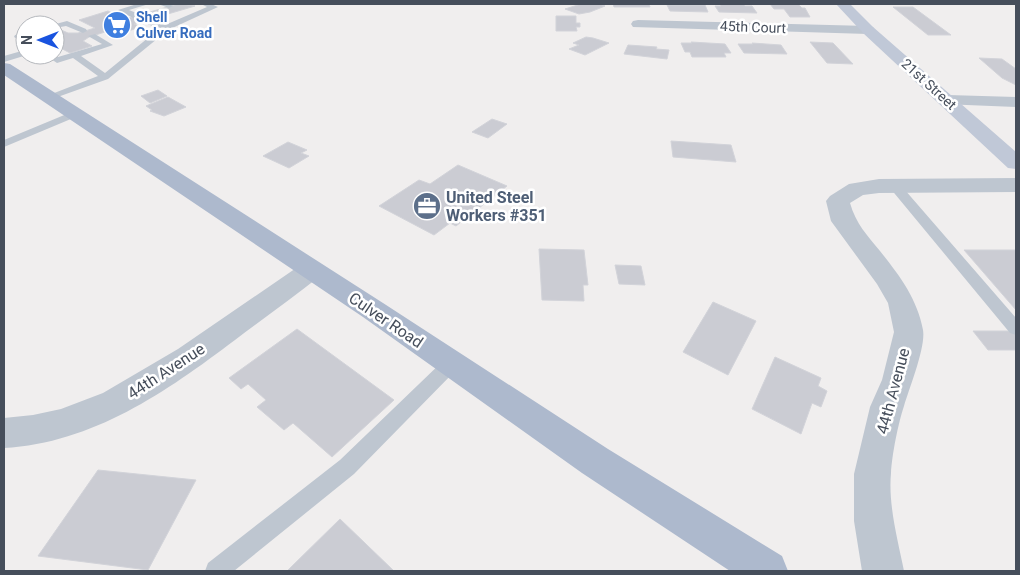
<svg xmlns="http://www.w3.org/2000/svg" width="1020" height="575" viewBox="0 0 1020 575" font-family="Roboto,sans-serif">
<rect width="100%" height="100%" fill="#f0eeee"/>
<!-- building -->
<path fill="#cbccd3" stroke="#d2d3d9" d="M178 4 195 6 134 24 141 27 112 36 105 32 89 37 83 41 92 46 70 53 55 45V30L59 29 68 33H78L95 28 79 20 108 11 125 19Z
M581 4H599L605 6 590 12 579 14 565 9Z
M613 4H649L650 7H614Z
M720 4H743L745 6H752L757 13 719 12 715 6H721Z
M770 4H798L802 8H805L810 17H790L784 9H774Z
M667 5H705L708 12 670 11Z
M893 7H913L951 35H928Z
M556 16H576V23H580V27H576L577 31H556Z
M586 37 593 38 609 43 585 55 569 49 579 45 573 43Z
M691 42 725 44 731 53H724L726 57H692L690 52H685L681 43H692Z
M810 42 833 43 853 64 827 63Z
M752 43 781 45 787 54 744 53 738 44H753Z
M628 45 657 47 656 49 669 50 667 59 624 54Z
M979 58 1002 59 1016 69V85L1002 78Z
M158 90 167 96 150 103 141 96Z
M168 97 186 107 164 116 150 111 152 110 146 106Z
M492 119 507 124 488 138 472 132Z
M671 141 731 145 736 162 673 157Z
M288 142 307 150 301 153 309 156 289 168 263 156Z
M458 165 507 186 456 226 450 223 434 235 379 206 419 180 430 184Z
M539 249 584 250 588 285H583L584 301 542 300Z
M964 250H1016V310Z
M615 265 641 266 645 285 619 284Z
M713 302 756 321 728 375 683 352Z
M297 329 394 400 332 457 293 423 284 430 257 407 266 400 248 384 241 389 229 378Z
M973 331H1016V350H988Z
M775 357 821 378 818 386 827 391 821 407 812 403 801 434 752 409Z
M98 470 196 480 148 570 38 556Z
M340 519 394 571H287Z"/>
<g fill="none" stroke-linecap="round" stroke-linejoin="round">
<!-- lane -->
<path fill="#bec6d0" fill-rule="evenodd" d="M137 4H149L129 10 139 14V18H133L118 10Z
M158 4H169L173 6 169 8Z
M201 4H211L218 7 168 30 108 79 52 99H46L44 97 98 76 73 58 57 63 45 55 58 57 102 44 88 36 95 34 113 45 81 56 105 73 159 29 143 22V18H149L165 25 207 7Z
M67 21 86 29 87 31 83 33 66 26 55 28V25H52Z
M25 33V43L14 37 15 35Z
M25 50V55H27L4 62V56Z
M74 111 79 114 78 116 4 147V140Z
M894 181 898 182 1016 318V335L1010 333 890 188 888 185 890 182Z
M451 357 457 359 460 364 457 369 354 474 234 571H205L208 563 340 460 445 359Z"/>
<!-- street -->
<path fill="#bec6d0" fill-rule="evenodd" d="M638 20 868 26 873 27 875 30 873 33 868 34 633 27 631 24 633 21Z
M948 95 1016 97V107L942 104 939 100 942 96Z
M1016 178V192L879 193 863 195 850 203C856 224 867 235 880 251 899 275 917 298 923 330 926 347 909 389 904 406 898 424 892 455 891 473 888 505 898 541 904 571H862L854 521V474L870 407 882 380 894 332 888 303 877 284 831 221 826 201 830 196 849 184 879 179Z
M311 261 320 264 324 270 320 276C292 298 263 319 235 340 166 392 93 443 4 448V418L33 415 61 409 103 393 178 349 302 264Z"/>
<!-- secondary -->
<path fill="#c0c8d7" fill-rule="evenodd" d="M836 4H850L873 27 1016 152V169L1008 168 863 33Z"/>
<!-- primary -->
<path fill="#adb9cd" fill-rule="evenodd" d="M4 63 10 64 383 303 608 449 782 556 788 571H730L582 473 363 317 4 75Z"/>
</g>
<!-- icons -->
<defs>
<symbol id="supermarket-disc" viewBox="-11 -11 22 22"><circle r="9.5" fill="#3f7fe0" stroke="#fff"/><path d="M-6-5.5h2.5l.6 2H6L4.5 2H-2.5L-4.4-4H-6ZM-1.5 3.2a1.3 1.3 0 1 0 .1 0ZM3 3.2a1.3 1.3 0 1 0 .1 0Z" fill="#fff"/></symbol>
<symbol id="office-disc" viewBox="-11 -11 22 22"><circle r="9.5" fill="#5c6f8a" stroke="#fff"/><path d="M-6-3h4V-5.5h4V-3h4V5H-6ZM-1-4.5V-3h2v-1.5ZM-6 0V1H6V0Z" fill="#fff"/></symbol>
</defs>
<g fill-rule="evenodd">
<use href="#supermarket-disc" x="101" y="9" width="32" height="32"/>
<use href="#office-disc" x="411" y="190" width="32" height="32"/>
</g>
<g text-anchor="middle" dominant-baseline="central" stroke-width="5" stroke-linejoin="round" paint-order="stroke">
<!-- far-shop labels -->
<g font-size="14" font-weight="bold" fill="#366cbe" stroke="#fff" text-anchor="start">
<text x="136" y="17">Shell<tspan x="136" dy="16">Culver Road</tspan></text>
</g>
<!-- far-street labels -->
<g font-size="14" fill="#464e5b" stroke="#fff">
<text transform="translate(753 27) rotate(2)">45th Court</text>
<text transform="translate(929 84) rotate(42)">21st Street</text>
</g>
<!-- service labels -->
<g font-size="16" font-weight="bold" fill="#4e5e75" stroke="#fff" text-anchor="start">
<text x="446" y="197">United Steel<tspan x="446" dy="18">Workers #351</tspan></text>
</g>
<!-- street labels -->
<g font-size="16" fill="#464e5b" stroke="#fff">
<text transform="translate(386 320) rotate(34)">Culver Road</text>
<text transform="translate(166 371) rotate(-33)">44th Avenue</text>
<text transform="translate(893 391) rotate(-75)">44th Avenue</text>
</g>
</g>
<!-- border -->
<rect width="1020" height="575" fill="none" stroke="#464e5b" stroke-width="10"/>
<!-- north arrow -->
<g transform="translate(40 40) rotate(270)"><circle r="24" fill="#ffffff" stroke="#b5b8bd"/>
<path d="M0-4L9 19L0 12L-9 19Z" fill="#1953df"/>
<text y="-8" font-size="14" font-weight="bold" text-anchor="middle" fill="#464e5b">N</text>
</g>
</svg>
